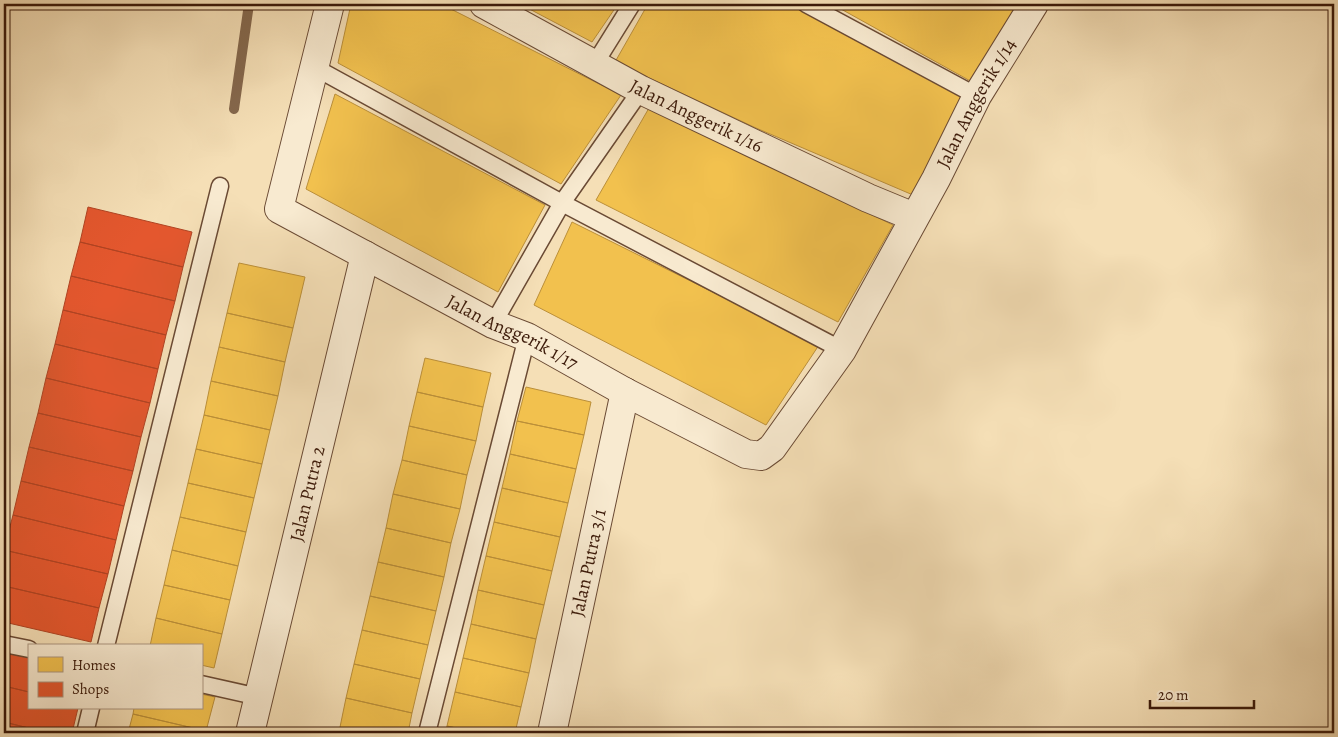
<svg xmlns="http://www.w3.org/2000/svg" width="1338" height="737" viewBox="0 0 1338 737" font-family="Alegreya,serif">
<rect width="100%" height="100%" fill="#f5dfb6"/>
<filter id="stains"><feTurbulence type="fractalNoise" baseFrequency=".004" numOctaves="4"/><feColorMatrix values="0 0 0 0 .2 0 0 0 0 .09 0 0 0 0 .02 0 0 0 .5 -.17"/></filter>
<radialGradient id="worn" r=".72"><stop offset=".6" stop-color="#630" stop-opacity="0"/><stop offset="1" stop-color="#630" stop-opacity=".3"/></radialGradient>
<!-- homes -->
<path fill="#f2c14e" stroke="#bb8f39" d="M351 4H441L621 95 561 184 338 63Z
M520 4H618L592 42Z
M648 4H789L963 97 913 195 756 128 615 62Z
M832 4H1021L974 83Z
M335 94 545 205 498 292 306 189Z
M649 108 893 225 838 322 596 200Z
M572 222 819 345 766 425 534 305Z
M239 263 305 277 293 328 227 313Z
M227 313 293 328 285 362 219 347Z
M219 347 285 362 278 396 211 381Z
M425 358 491 373 483 407 417 392Z
M211 381 278 396 270 430 204 415Z
M526 387 591 402 584 435 517 421Z
M417 392 483 407 476 441 409 426Z
M204 415 270 430 262 464 196 449Z
M517 421 584 435 576 469 510 454Z
M409 426 476 441 467 475 402 460Z
M196 449 262 464 254 498 188 483Z
M510 454 576 469 568 503 502 488Z
M402 460 467 475 460 509 393 494Z
M188 483 254 498 246 532 180 517Z
M502 488 568 503 560 537 494 522Z
M393 494 460 509 451 543 386 528Z
M180 517 246 532 238 566 172 550Z
M494 522 560 537 552 571 486 556Z
M386 528 451 543 444 577 378 562Z
M172 550 238 566 230 600 164 585Z
M486 556 552 571 544 605 478 590Z
M378 562 444 577 436 611 370 596Z
M164 585 230 600 222 634 156 618Z
M478 590 544 605 536 639 471 624Z
M370 596 436 611 428 645 362 630Z
M156 618 222 634 214 668 201 665V646H150Z
M471 624 536 639 529 673 463 658Z
M362 630 428 645 420 679 354 664Z
M463 658 529 673 521 707 455 692Z
M354 664 420 679 412 713 346 698Z
M455 692 521 707 515 733H479L447 726Z
M201 694 215 697 206 731 133 714 134 708H201Z
M346 698 412 713 408 733H346L339 732Z
M133 714 206 731V733H128Z
M447 726 479 733H445Z"/>
<!-- shops -->
<path fill="#e4572e" stroke="#b14423" d="M88 207 192 232 183 267 80 242Z
M80 242 183 267 175 301 71 276Z
M71 276 175 301 166 335 63 310Z
M63 310 166 335 158 369 55 344Z
M55 344 158 369 150 403 46 378Z
M46 378 150 403 141 437 38 413Z
M38 413 141 437 133 471 29 447Z
M29 447 133 471 124 506 21 481Z
M21 481 124 506 116 540 13 515Z
M13 515 116 540 108 574 4 550Z
M4 550 108 574 99 608 4 586Z
M4 586 99 608 91 642 4 622Z
M4 650 29 656V692L4 686Z
M4 686 29 692V708H78L72 733H49L4 722Z
M4 722 49 733H4Z"/>
<g fill="none" stroke-linecap="round" stroke-linejoin="round">
<!-- stream -->
<path stroke="#85684d" stroke-width="10" d="M234 109 249 4"/>
<defs>
<path id="service" d="M806 4 977 96
M594 65 632 4
M314 67 562 203 842 350
M493 324 562 203 641 90
M4 644 29 649
M106 646 220 186
M201 684 259 697
M85 733 91 708
M427 733 527 337"/>
<g id="minor">
<path id="s1" d="M330 4 279 209 493 324 527 337 625 392 746 454 761 456 772 448 842 350 936 179 977 96 1034 4"/>
<path id="s2" d="M484 4 641 90 868 198 914 217"/>
<path id="s3" d="M250 733 365 255"/>
<path id="s4" d="M552 733 625 392"/>
</g>
</defs>
<!-- service casing -->
<use href="#service" stroke="#6a4a34" stroke-width="19"/>
<!-- minor casing -->
<use href="#minor" stroke="#6a4a34" stroke-width="30"/>
<!-- service -->
<use href="#service" stroke="#f8ead0" stroke-width="16"/>
<!-- minor -->
<use href="#minor" stroke="#f8ead0" stroke-width="28"/>
</g>
<g text-anchor="middle" dominant-baseline="central" stroke-width="5" stroke-linejoin="round" paint-order="stroke">
<!-- street labels -->
<g font-size="19" fill="#3b1909" stroke="#f8ead0">
<text stroke="none"><textPath href="#s1" startOffset="1169">Jalan Anggerik 1/14</textPath></text>
<text stroke="none"><textPath href="#s2" startOffset="240">Jalan Anggerik 1/16</textPath></text>
<text stroke="none"><textPath href="#s1" startOffset="475">Jalan Anggerik 1/17</textPath></text>
<text stroke="none"><textPath href="#s3" startOffset="246">Jalan Putra 2</textPath></text>
<text stroke="none"><textPath href="#s4" startOffset="174">Jalan Putra 3/1</textPath></text>
</g>
</g>
<!-- margin -->
<rect width="1338" height="737" fill="none" stroke="#f5dfb6" stroke-width="20"/>
<rect x="5" y="5" width="1328" height="727" fill="none" stroke="#3b1909" stroke-width="2.5"/>
<rect x="10" y="10" width="1318" height="717" fill="none" stroke="#3b1909"/>
<!-- legend -->
<rect x="28" y="644" width="175" height="65" fill="#f8ead0" stroke="#ac9680"/>
<rect x="38" y="657" width="25" height="15" fill="#f2c14e" stroke="#ac9680"/>
<text x="72" y="670" font-size="15" fill="#3b1909">Homes</text>
<rect x="38" y="682" width="25" height="15" fill="#e4572e" stroke="#ac9680"/>
<text x="72" y="694" font-size="15" fill="#3b1909">Shops</text>
<!-- scale -->
<path d="M1150 700v8h104v-8" fill="none" stroke="#3b1909" stroke-width="2.5"/>
<text x="1158" y="700" font-size="15" fill="#3b1909" stroke="#f8ead0" stroke-width="4" paint-order="stroke">20 m</text>
<rect width="100%" height="100%" filter="url(#stains)"/>
<rect width="100%" height="100%" fill="url(#worn)"/>
</svg>
